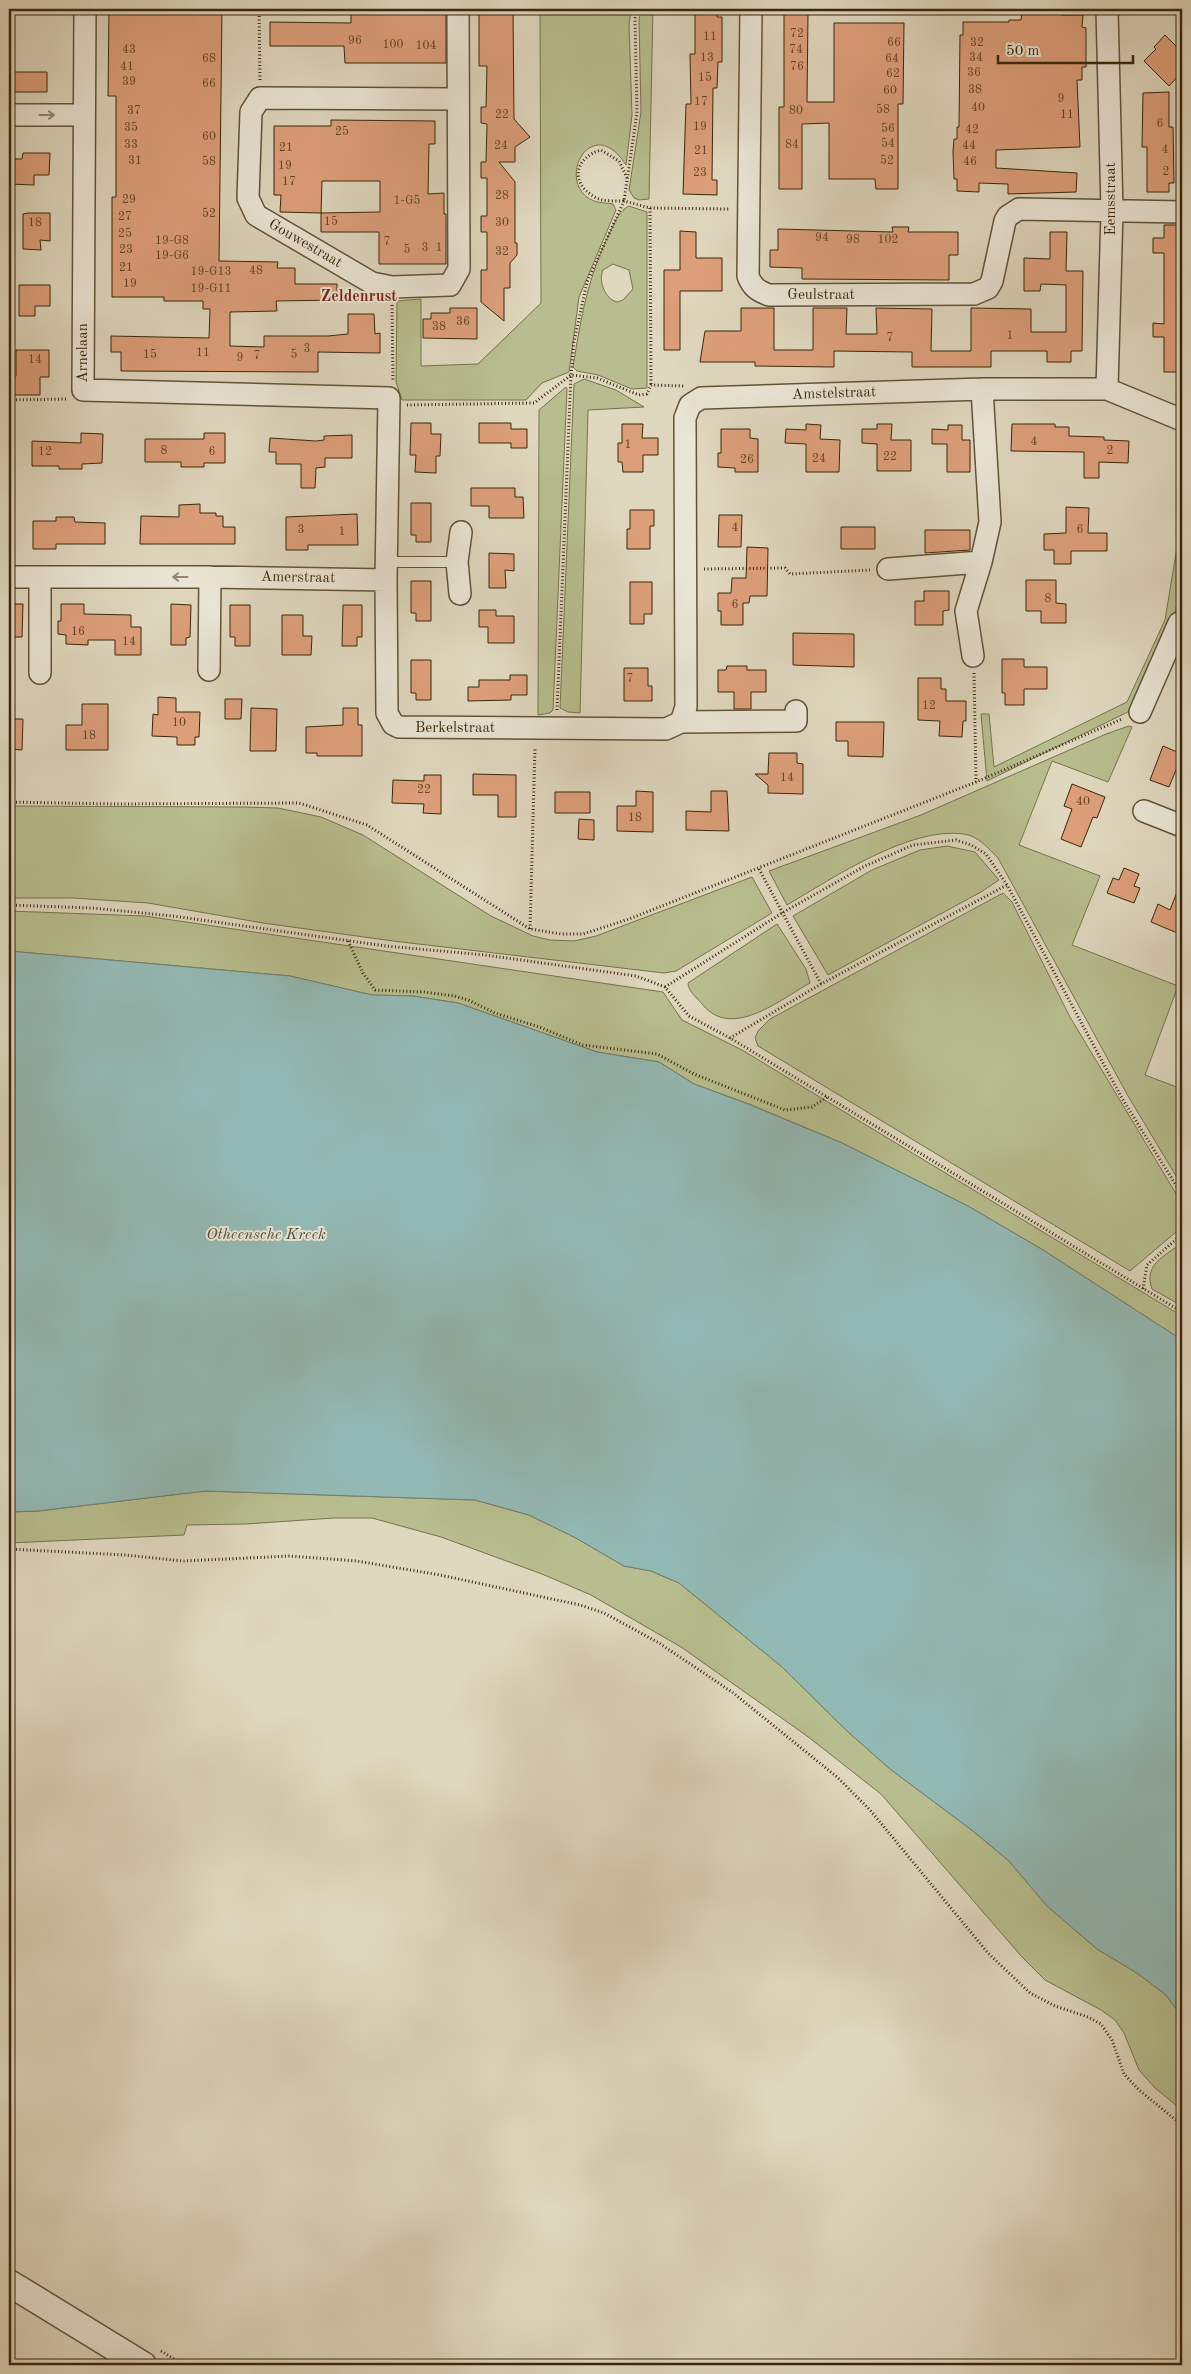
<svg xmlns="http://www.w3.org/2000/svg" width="1191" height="2374" viewBox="0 0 1191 2374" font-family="'Old Standard TT',serif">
<rect width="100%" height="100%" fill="#dfd7be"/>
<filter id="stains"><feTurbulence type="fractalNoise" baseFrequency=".004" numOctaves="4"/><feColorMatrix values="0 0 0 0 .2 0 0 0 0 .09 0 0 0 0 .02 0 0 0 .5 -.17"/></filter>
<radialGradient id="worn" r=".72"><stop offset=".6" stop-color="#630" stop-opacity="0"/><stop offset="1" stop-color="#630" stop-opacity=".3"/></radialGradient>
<!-- green -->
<path fill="#b7bd8e" stroke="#78724c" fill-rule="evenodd" d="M540 9H631L629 25 632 115 626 165C591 110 553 184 594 201 599 203 608 203 613 204L616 210 579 297 569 372 542 383 526 400H402L396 382 397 301 421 299V366L478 364 541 303Z
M642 9H653L649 199 639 200 634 198 629 190 641 112 639 19Z
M629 206 647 212V388L632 389 598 375 577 371 573 367C581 317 588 276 611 230 616 220 619 211 629 206ZM613 264 629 270 633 289 623 300 617 302C605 299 598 281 603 270Z
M584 379 616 390 644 407 588 410 580 713 568 712 560 708 574 384Z
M566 387 567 389 553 710 550 713 538 715 539 410Z
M1182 517V569L1174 622 1136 708 987 781 981 714H989L994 767 1127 702 1165 620Z
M1129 726 1132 727 1108 782 1052 761 1019 845 1100 876 1072 945 1178 986 1145 1075 1182 1089V1186L1128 1096 998 858C988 848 978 836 964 834 910 826 833 878 787 905L769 871 921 815 1106 734Z
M9 806 245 807 278 808 321 817 363 835 491 916 533 936 550 940 574 941 596 936 752 877 772 913 676 971 664 973 393 941 263 923 148 903 73 898H9Z
M947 846 975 852 999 880 981 892 828 975 793 916 872 870 920 850Z
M1003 893 1012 902 1070 1017 1181 1202 1182 1227 1130 1271 758 1046 755 1038 758 1031 770 1019Z
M9 911 145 916 663 992 682 1020 742 1050 1182 1316V1340L1043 1250 968 1206 842 1143 749 1104 694 1084 659 1062 597 1052 458 1003 413 996 372 995 290 976 9 951Z
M777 924 806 969 810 983C781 999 732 1040 703 1005 697 998 688 991 688 983Z
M1182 1243V1306L1152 1289C1143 1264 1165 1256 1182 1243Z
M205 1491 475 1500 529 1515 576 1538 624 1566 651 1571 679 1583 781 1666 846 1730 890 1769 973 1831 1009 1861 1047 1906 1097 1949 1137 1973 1166 1995 1182 2017V2110L1155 2088 1139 2070 1124 2033 1115 2020 1101 2010 1045 1980 1022 1957 881 1794 807 1736 681 1647 591 1595 542 1574 441 1537 372 1518H334L246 1524 187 1525 184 1535 9 1543V1512L38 1511Z"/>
<!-- water -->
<path fill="#93b9b4" stroke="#6f7f70" d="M9 951 290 976 372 995 413 996 458 1003 597 1052 659 1062 694 1084 748 1104 842 1143 968 1206 1043 1250 1182 1340V2017L1166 1995 1137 1973 1097 1949 1047 1906 1009 1861 973 1831 890 1769 846 1730 781 1666 679 1583 651 1571 624 1566 576 1538 529 1515 475 1500 205 1491 38 1511 9 1512Z"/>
<!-- building -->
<path fill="#dd9f7a" stroke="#3a270b" d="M109 9H222L219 261 278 262 277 268H295V284H337V300L276 301 277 311 230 312V346L264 347V336H328L348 334V314H374L375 334 380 333V353L318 352V372L121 371V352H111V336L209 338 210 309H203V301H164V297H112V197H116V96H108Z
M479 9H513L514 119 530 137 515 147V162H499L515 182V243H517V255L510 263V288H504V321L481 302V270H487V232H481V216H487V178H481V162H486L487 124 481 123V107H486L487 66H479Z
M695 9H717V17H722V62H718L717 88H713L712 180H717V195L683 194 686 104H691L690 54H695Z
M1062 11 1061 15H1083L1082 27 1086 28V67H1082V80H1077L1080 147 996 150V168L1077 173 1076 192 1008 194V184L979 183V192L957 191V179H954L953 151 954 139H957V127H959L960 35H963V22H1009V20H1021L1022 12Z
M351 13H446V63H345L344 46H270V22L351 23Z
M784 14H808L807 102H834V23H904L903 104H898V189H876L875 179H829V123L802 124V189H779V107H784Z
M1165 35 1182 52V72L1169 86 1144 61 1156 49 1154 47Z
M9 72H47V92H12V87H9Z
M1169 92V127H1173L1174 183H1169V192H1147V147H1142L1143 93Z
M331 120 435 121V144H429L428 194 444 193V214H446V264H379V232H321V213L380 212V181H322L321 213 280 212 281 195H274V126H331Z
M23 153H50L49 175H34V185L9 184 10 159H22Z
M28 213H50V241L40 240 41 250 23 249V214Z
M1164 225H1182V372H1164V337H1153V323L1164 324V253H1153V238H1164Z
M892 227H909L908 232H958V255H949V280L802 279V268L770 267V250H778V229L893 232Z
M680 231 696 232V258H722V291H680V350H664V270H680Z
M1050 232H1067L1066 271H1083L1082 351H1071V362H1047V351H991V367H912V352L834 351V367L755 366V362H700L705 331H741V308H774V350H813V308H847L846 334H877L876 308 932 309 931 351H971V308L1031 309V332H1066V285L1041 284 1040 291H1024V258L1050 259Z
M19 285H50V306H35V316H19Z
M450 308H477V339L423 338V319H431V313H450Z
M16 350H49V377H40V395H11V376H16Z
M411 423H431V434H441L440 456H436V473L415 472 416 455H410Z
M479 423H511V429H527V448H511V443H479Z
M622 424H643L642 438H658V455H643V472H623L622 462H618V443H622Z
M806 424 821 425 820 439 840 440 839 472H806V444L785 443 786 429 806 430Z
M877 424H892L891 440H911V471H877V444L862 443V429H877Z
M1012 424H1055V427H1069V436L1104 437V440L1129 441 1128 463 1099 462V478H1084V452L1011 451Z
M948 425H962V440H970V472H947V444H932V429L948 430Z
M721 429H750V438L758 439V472H735V468L718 467V453H721Z
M81 433 103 434 102 463 82 464V469H59V466H32V441L81 443Z
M204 433H225V463H204V467H181V462H145V439H204Z
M352 435V458H325V467L316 468 315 488H301V464H276V452H269L270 438 316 441 324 440V436Z
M471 488H515V497H523L524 518H489V506H471Z
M411 503H431V542H416V535H411Z
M200 504V513H216V516H223V527H235V544H140L141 516 179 517V505Z
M1066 507 1089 508 1088 533H1107V551H1071V564H1054V550H1044V534L1066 533Z
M630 510H654V526H650V549H627V529H630Z
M357 514 358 545H308V550H286V517Z
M719 515H742L741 547H718Z
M56 517H74L75 522 105 523V544H56V549H33V521H56Z
M841 527H875V549H841Z
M925 530H970V550L925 553Z
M747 547 768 548 767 596H750L749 603H743V625H721V611H718V593H731L732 578H746Z
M489 553 514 554V571L505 570 506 588H489Z
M1026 580H1056V603L1066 604V623H1041V611H1026Z
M411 581H431V621H416V613H411Z
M630 582H652V614H644V624H630Z
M924 591H949V610L943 611V625H915V601H924Z
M9 604H23L22 637H9Z
M61 604H84V614L131 615V627H141V655H115V640H88V645L66 644V635L58 634V621H61Z
M171 604 191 605 190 637 186 638V645H171Z
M230 605H250V646H235V637H230Z
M343 605H362V637H357V646H342Z
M479 610H496V616H514V643H488V627H479Z
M282 615H303V636H312L311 655H282Z
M793 633 854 634V667L793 665Z
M1002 659H1024V667H1047V689H1024V705H1005V693H1002Z
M411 660H431V700H416V693H411Z
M727 666H747V670H766V692H751V709H734V692H718V670H726Z
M624 668H648V686H652V701H624Z
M510 675H527V695H511V700L468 701V687H479V680H510Z
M918 678H941V689H946V701H966V721H963L962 737 939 736 940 721 918 720Z
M158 697 176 698V712H200L199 737H195V745H177V737L152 736 153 714 158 715Z
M225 699H242L241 719H225Z
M82 704H108V750H66V725H82Z
M251 708 277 709 276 751H250Z
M343 708H358V725H362V756H317V753H306V727L343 725Z
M9 719H23L22 750 9 749Z
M836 722H884L883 757 848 756V741H836Z
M1163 746 1182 754V773L1176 770 1169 787 1150 780Z
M769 753H797V763L803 764V794L768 793V785L755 774H768Z
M473 774 516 775V817H498V795H473Z
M424 775H441V814L423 813 424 804 392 803 393 780 424 781Z
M1072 784 1105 797 1097 818 1093 817 1081 847 1061 839 1072 809 1064 806Z
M636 791 653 792V832L617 831V806H636Z
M711 791H727L729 831 686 830V811L711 812Z
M555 792H590V813H555Z
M579 819 594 820V840L578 839Z
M1124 868 1139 874 1134 886 1140 888 1134 903 1107 893 1113 878 1119 880Z
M1181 882H1182V935L1151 922 1158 904 1170 910Z"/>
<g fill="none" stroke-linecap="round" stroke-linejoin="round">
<defs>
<path id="service" d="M387 562H457"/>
<path id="minor" d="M85 9 83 390 389 398 386 580 387 713 393 724 399 727 666 729 681 722 686 707 685 418 690 405 701 398 982 389H1107L1182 420
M751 9 748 276C752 287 758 291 769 295L974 294 988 288 992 281 1005 221 1008 216 1019 209 1182 212
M456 99 260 98 251 112 248 198 256 215 372 283 392 287 450 285 459 269 458 9
M9 115H84
M1107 389 1112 211 1107 9
M981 562 990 522 982 389
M888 569 981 562 966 611 973 656
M9 577H210L386 580
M460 594 457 562 461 532
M209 670 210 577
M40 673V578
M1140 712 1179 623 1182 624
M681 722 796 721V711
M1144 811 1182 826"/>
<path id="tertiary" d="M9 2283 143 2365"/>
</defs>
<!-- service casing -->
<use href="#service" stroke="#635338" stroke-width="12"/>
<!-- minor casing -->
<use href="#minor" stroke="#635338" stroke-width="24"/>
<!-- tertiary casing -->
<use href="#tertiary" stroke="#635338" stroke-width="29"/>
<!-- path -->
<path stroke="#3a270b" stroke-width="3" stroke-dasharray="1 2.5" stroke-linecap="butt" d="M259 9 260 81
M627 178 619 161 601 150C576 157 569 181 593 196 601 202 614 201 624 201L637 113 635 19 637 9
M650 208 651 385
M392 305 393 381
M9 400 67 399
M407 405 534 403 571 375 597 378 639 395 647 394 651 385 684 386
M704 569 785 568 790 574 870 570
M974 673 976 782
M557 710 571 375 574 342 587 282 624 201 650 208 730 209
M9 802 115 804 299 803 367 825 530 929 561 934H583L629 919 976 782 1122 719
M759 869 821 984
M9 905 92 908 173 916 386 946 485 955 636 976 665 987 689 1016 730 1038 1182 1312
M530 929 535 747
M348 941 363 973 375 990 424 992 454 996 468 1000 495 1013 539 1027 583 1045 657 1054 694 1074 785 1110 812 1107 827 1097
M665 987 782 913 865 866 913 845 956 840 971 845 986 854 1007 885 1123 1100 1182 1195
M730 1038 821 984 1007 885
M1143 1289 1147 1265 1182 1234
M9 1549 125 1555 183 1561 290 1556 357 1561 440 1575 580 1605 604 1613 659 1643 732 1692 837 1777 870 1810 988 1953 1030 1993 1055 2006 1088 2017 1101 2024 1112 2040 1124 2074 1139 2090 1182 2125
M9 2258 15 2262
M161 2351 184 2365"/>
<!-- service -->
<use href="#service" stroke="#eae5d5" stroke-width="10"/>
<!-- minor -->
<use href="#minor" stroke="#eae5d5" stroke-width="21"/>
<!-- tertiary -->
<use href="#tertiary" stroke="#eae5d5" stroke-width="26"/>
</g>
<!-- one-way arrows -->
<defs><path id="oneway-shaft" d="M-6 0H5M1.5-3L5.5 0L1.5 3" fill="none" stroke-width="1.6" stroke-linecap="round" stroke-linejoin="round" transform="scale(1.25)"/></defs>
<g stroke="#928670">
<use href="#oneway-shaft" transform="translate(47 115)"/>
<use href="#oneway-shaft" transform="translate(180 577) rotate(180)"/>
</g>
<g text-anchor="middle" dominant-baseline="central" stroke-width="4" stroke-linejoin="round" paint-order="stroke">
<!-- number labels -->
<g font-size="12" fill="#634527">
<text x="797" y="34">72</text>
<text x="710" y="37">11</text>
<text x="355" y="41">96</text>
<text x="894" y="43">66</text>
<text x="977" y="43">32</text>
<text x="393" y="45">100</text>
<text x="426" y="46">104</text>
<text x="129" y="50">43</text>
<text x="796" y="50">74</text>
<text x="707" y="58">13</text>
<text x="976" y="58">34</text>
<text x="209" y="59">68</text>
<text x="892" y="59">64</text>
<text x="127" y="67">41</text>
<text x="797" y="67">76</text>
<text x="974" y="73">36</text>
<text x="893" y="74">62</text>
<text x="705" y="78">15</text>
<text x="129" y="82">39</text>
<text x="209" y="84">66</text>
<text x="975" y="90">38</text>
<text x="890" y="91">60</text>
<text x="1061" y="99">9</text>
<text x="701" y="102">17</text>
<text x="978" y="108">40</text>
<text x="883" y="110">58</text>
<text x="134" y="111">37</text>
<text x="796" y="111">80</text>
<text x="502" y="115">22</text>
<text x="1067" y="115">11</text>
<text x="1160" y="124">6</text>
<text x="700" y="127">19</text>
<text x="131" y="128">35</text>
<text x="888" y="129">56</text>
<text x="972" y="130">42</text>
<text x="342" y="132">25</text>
<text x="209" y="137">60</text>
<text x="888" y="144">54</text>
<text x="131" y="145">33</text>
<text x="792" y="145">84</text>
<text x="501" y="146">24</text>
<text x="969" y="146">44</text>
<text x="286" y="148">21</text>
<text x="1165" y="150">4</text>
<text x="701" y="151">21</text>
<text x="135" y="161">31</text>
<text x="887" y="161">52</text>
<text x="209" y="162">58</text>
<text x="970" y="162">46</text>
<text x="285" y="166">19</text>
<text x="1166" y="172">2</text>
<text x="700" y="173">23</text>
<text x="289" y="182">17</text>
<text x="502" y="196">28</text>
<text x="129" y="200">29</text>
<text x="407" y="201">1-G5</text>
<text x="209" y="214">52</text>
<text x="125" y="217">27</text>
<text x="331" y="222">15</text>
<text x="35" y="223">18</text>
<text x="502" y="223">30</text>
<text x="125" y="234">25</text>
<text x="822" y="238">94</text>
<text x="853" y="240">98</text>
<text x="888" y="240">102</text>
<text x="172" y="241">19-G8</text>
<text x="387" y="242">7</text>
<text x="425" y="248">3</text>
<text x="439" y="248">1</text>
<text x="126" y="250">23</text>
<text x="407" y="250">5</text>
<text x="502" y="252">32</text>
<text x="172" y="256">19-G6</text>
<text x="126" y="268">21</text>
<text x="256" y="271">48</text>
<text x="211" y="272">19-G13</text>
<text x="130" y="284">19</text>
<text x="211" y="289">19-G11</text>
<text x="463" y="322">36</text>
<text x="439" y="327">38</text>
<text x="1010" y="336">1</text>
<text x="890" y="338">7</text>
<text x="307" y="349">3</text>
<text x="203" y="353">11</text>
<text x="150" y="355">15</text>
<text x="294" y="355">5</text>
<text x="257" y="356">7</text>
<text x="240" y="358">9</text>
<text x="35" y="360">14</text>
<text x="1034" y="442">4</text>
<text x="628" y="445">1</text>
<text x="164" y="451">8</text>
<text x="1110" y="451">2</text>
<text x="45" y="452">12</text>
<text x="212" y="452">6</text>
<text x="890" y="457">22</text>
<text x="819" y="459">24</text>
<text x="747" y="460">26</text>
<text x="735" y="528">4</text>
<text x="301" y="530">3</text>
<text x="1080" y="530">6</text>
<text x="342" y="532">1</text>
<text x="1048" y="599">8</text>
<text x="735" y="605">6</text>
<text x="78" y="632">16</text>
<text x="129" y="642">14</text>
<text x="630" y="679">7</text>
<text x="929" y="706">12</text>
<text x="179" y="723">10</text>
<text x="89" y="736">18</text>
<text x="787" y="778">14</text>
<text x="424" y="790">22</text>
<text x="1083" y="802">40</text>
<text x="635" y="818">18</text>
</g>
<!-- street labels -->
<g font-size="15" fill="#3a270b" stroke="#eae5d5">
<text transform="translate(1111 199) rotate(-90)">Eemsstraat</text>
<text transform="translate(305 244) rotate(30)">Gouwestraat</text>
<text x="821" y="295">Geulstraat</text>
<text transform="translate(83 353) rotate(-90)">Arnelaan</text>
<text transform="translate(834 394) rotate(-2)">Amstelstraat</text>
<text transform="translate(298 578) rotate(1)">Amerstraat</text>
<text x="455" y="728">Berkelstraat</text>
</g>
<!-- neighbourhood labels -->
<g font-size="16" font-weight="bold" fill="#7a1f14" stroke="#eae5d5">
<text x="359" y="297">Zeldenrust</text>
</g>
<!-- water labels -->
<g font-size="16" font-style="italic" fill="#504c35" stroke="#eae5d5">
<text x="266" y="1235">Otheensche Kreek</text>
</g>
</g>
<!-- margin -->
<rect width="1191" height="2374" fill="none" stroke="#dfd7be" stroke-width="30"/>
<rect x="10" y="10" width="1171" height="2354" fill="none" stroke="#3a270b" stroke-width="2.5"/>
<rect x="15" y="15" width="1161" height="2344" fill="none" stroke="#3a270b"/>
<!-- scale -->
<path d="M998 55v8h135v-8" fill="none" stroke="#3a270b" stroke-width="2.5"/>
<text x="1006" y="55" font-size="15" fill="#3a270b" stroke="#eae5d5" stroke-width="4" paint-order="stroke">50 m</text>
<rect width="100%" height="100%" filter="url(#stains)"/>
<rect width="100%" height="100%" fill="url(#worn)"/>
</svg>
